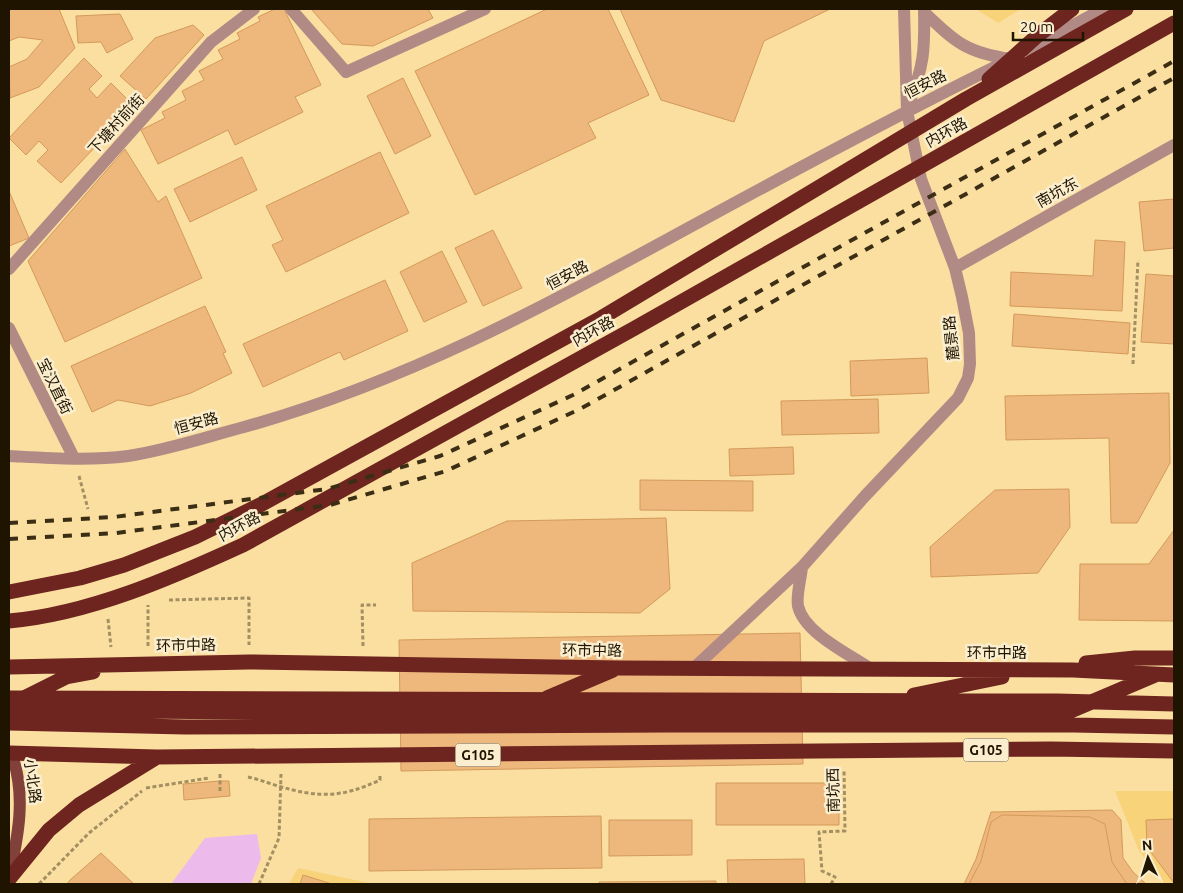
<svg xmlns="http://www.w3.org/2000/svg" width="1183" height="893" viewBox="0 0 1183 893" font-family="Ubuntu,'Noto Sans SC',sans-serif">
<rect width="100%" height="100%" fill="#fadfa0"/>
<!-- built -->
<path fill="#f8d37a" d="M976 9H1021L998 23Z
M1115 791H1174V884H1165L1139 851Z
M298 868 374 884H289Z"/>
<!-- green -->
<path fill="#edbbeb" d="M257 834 261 858 251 884H171L205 838Z"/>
<!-- building -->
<path fill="#eeb77c" stroke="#d39a5a" d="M9 9H59L75 48 39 87 10 98 9 67 27 59 43 40 19 37 9 41Z
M275 9H284L321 85 295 97 303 112 235 145 228 130 158 164 141 130 165 118 162 112 186 100 182 91 204 80 199 71 223 59 218 50 240 39 237 33 260 21 258 17Z
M311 9H428L433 18 373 46 342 44Z
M547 9H608L649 95 588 123 596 138 475 195 415 71Z
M620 9H830L764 41 734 122 661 100Z
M120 14 133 39 107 53 101 42 78 43 76 16Z
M193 25 204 35 146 99 120 76 155 38Z
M84 58 102 76 89 89 97 98 111 83 134 106 61 183 37 161 48 150 39 141 26 155 9 138Z
M403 78 431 136 395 154 367 96Z
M125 149 158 202 166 196 202 278 65 342 28 261Z
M380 152 409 213 286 272 272 245 283 240 266 206Z
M242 157 257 190 190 222 174 189Z
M9 191 29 238 9 246Z
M1174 199V248L1144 251 1139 202Z
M493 230 522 288 483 306 455 248Z
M1095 240 1125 242 1122 311 1010 306 1011 272 1093 276Z
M442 251 467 302 424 322 400 272Z
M1146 274 1174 276V344L1141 342Z
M385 280 408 331 344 360 340 352 263 387 243 344Z
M205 306 226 352 223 353 232 373 191 393 150 406 118 400 92 412 71 366Z
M1014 314 1130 323 1128 354 1012 346Z
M927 358 929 393 851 396 850 361Z
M1169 393 1170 463 1137 523H1111L1109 438 1006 440 1005 396Z
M878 399 879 433 782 435 781 401Z
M793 447 794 474 730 476 729 449Z
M640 480 753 481V511L640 510Z
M1069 489 1070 527 1038 573 931 577 930 547 995 490Z
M666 518 670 589 640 613 413 611 412 563 507 521Z
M1174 530V621L1079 620 1080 564H1149Z
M800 633 803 764 401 771 399 640Z
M220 781H229L230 796 184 800 183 784Z
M716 783H839V825H716Z
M1112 810 1121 820 1123 858 1133 872 1146 884H964L976 859 991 812Z
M1002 815 1090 817 1105 824 1112 862 1127 884H969L981 861 991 822Z
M601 816 602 868 369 871V819Z
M1174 819V883L1147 847 1146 820Z
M609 820H692V855L609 856Z
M101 853 134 884H67L70 880Z
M804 859 805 884H728L727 860Z
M303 875 332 884H300Z
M716 881V884H599V882Z"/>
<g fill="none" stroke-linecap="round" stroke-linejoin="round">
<!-- path -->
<path stroke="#a38f61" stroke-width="3" stroke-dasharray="4 2.5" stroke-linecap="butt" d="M1133 364 1138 260
M79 476 88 509
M169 600 249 598V645
M108 619 111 647
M148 646V605
M363 646 362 605H376
M220 774V791
M248 777C258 779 268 783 278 786 319 798 341 798 380 780V774
M146 788 209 778
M39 884 89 833 142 791
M259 884 279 838 281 774
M831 884 835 877 822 871 819 832 845 831 844 769"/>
<!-- minor -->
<path stroke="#b18a85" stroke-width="12" d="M291 9 346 72 485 9
M924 12C955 42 967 53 1011 59
M1027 50 1103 9
M908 106C924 66 925 51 924 9
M955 268 1174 145
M9 269 211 42 254 9
M9 328 74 458
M9 456C48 458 89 461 128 456 168 450 206 437 244 427 403 383 546 306 690 227 793 171 897 115 1003 63
M802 567C801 579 796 595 798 606 804 633 849 654 871 669
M694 668 802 567 865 496 958 398 968 378 970 364 969 333 962 297 955 268 921 179 907 111 904 9"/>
<!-- major -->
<path stroke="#81413a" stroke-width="12" d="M9 878C18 837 27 794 11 753"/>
<!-- highway -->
<path stroke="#6e251f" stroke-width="15" d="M989 79 1037 36 1072 9
M9 592 80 578 124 565 195 537 262 504 601 318 966 99 1126 9
M9 621C89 614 171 578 243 545L635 328 1174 23
M1086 663 1135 658H1174
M9 667 249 662 619 668 1073 670 1174 675
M914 695 1002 677
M9 698 1057 701 1174 704
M24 698 66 677 93 672
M547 698 613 670
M9 710 511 714 1068 712 1155 675
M9 723 185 727 671 725H1073L1174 727
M9 753 157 757 1051 749 1174 751
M9 879 49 830 79 805 157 757"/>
<!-- rail -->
<path stroke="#3b2e15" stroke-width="4" stroke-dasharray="9 9" stroke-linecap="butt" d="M9 523 114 517 327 489 440 456 573 395 1174 61
M9 539 116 533 330 505 446 471 580 409 1174 78"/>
</g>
<g text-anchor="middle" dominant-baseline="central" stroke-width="5" stroke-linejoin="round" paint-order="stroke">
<!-- shield labels -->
<g fill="#fbeecf" stroke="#60553e" stroke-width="1">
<rect x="963.5" y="738.5" width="45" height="23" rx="4"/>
<rect x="455.5" y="743.5" width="45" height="23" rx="4"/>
</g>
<g font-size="14" font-weight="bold" fill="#1e1400">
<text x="986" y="750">G105</text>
<text x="478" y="755">G105</text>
</g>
<!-- street labels -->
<g font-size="15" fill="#1e1400" stroke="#fbeecf">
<text transform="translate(925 84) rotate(-27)">恒安路</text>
<text transform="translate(116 124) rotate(-48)">下塘村前街</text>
<text transform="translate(946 132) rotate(-29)">内环路</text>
<text transform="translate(1057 192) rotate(-29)">南坑东</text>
<text transform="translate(567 275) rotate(-28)">恒安路</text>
<text transform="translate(593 331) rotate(-29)">内环路</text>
<text transform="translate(951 338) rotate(-96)">麓景路</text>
<text transform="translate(55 386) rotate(64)">宝汉直街</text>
<text transform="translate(196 423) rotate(-15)">恒安路</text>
<text transform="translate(239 526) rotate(-28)">内环路</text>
<text transform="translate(186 645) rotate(-1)">环市中路</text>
<text transform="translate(592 650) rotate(1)">环市中路</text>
<text x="997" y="652">环市中路</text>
<text transform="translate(33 781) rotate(82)">小北路</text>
<text transform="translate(833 790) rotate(-91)">南坑西</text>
</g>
</g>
<!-- border -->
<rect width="1183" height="893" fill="none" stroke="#1e1400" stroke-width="20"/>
<!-- north arrow -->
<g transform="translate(1148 858) rotate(356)" stroke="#fbeecf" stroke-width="4" paint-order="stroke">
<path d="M0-4L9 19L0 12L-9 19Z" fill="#1e1400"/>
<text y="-8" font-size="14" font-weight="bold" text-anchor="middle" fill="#1e1400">N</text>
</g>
<!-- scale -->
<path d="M1013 32v8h70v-8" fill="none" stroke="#1e1400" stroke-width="2.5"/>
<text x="1020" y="32" font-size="15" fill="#1e1400" stroke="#fbeecf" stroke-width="4" paint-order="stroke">20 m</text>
</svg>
